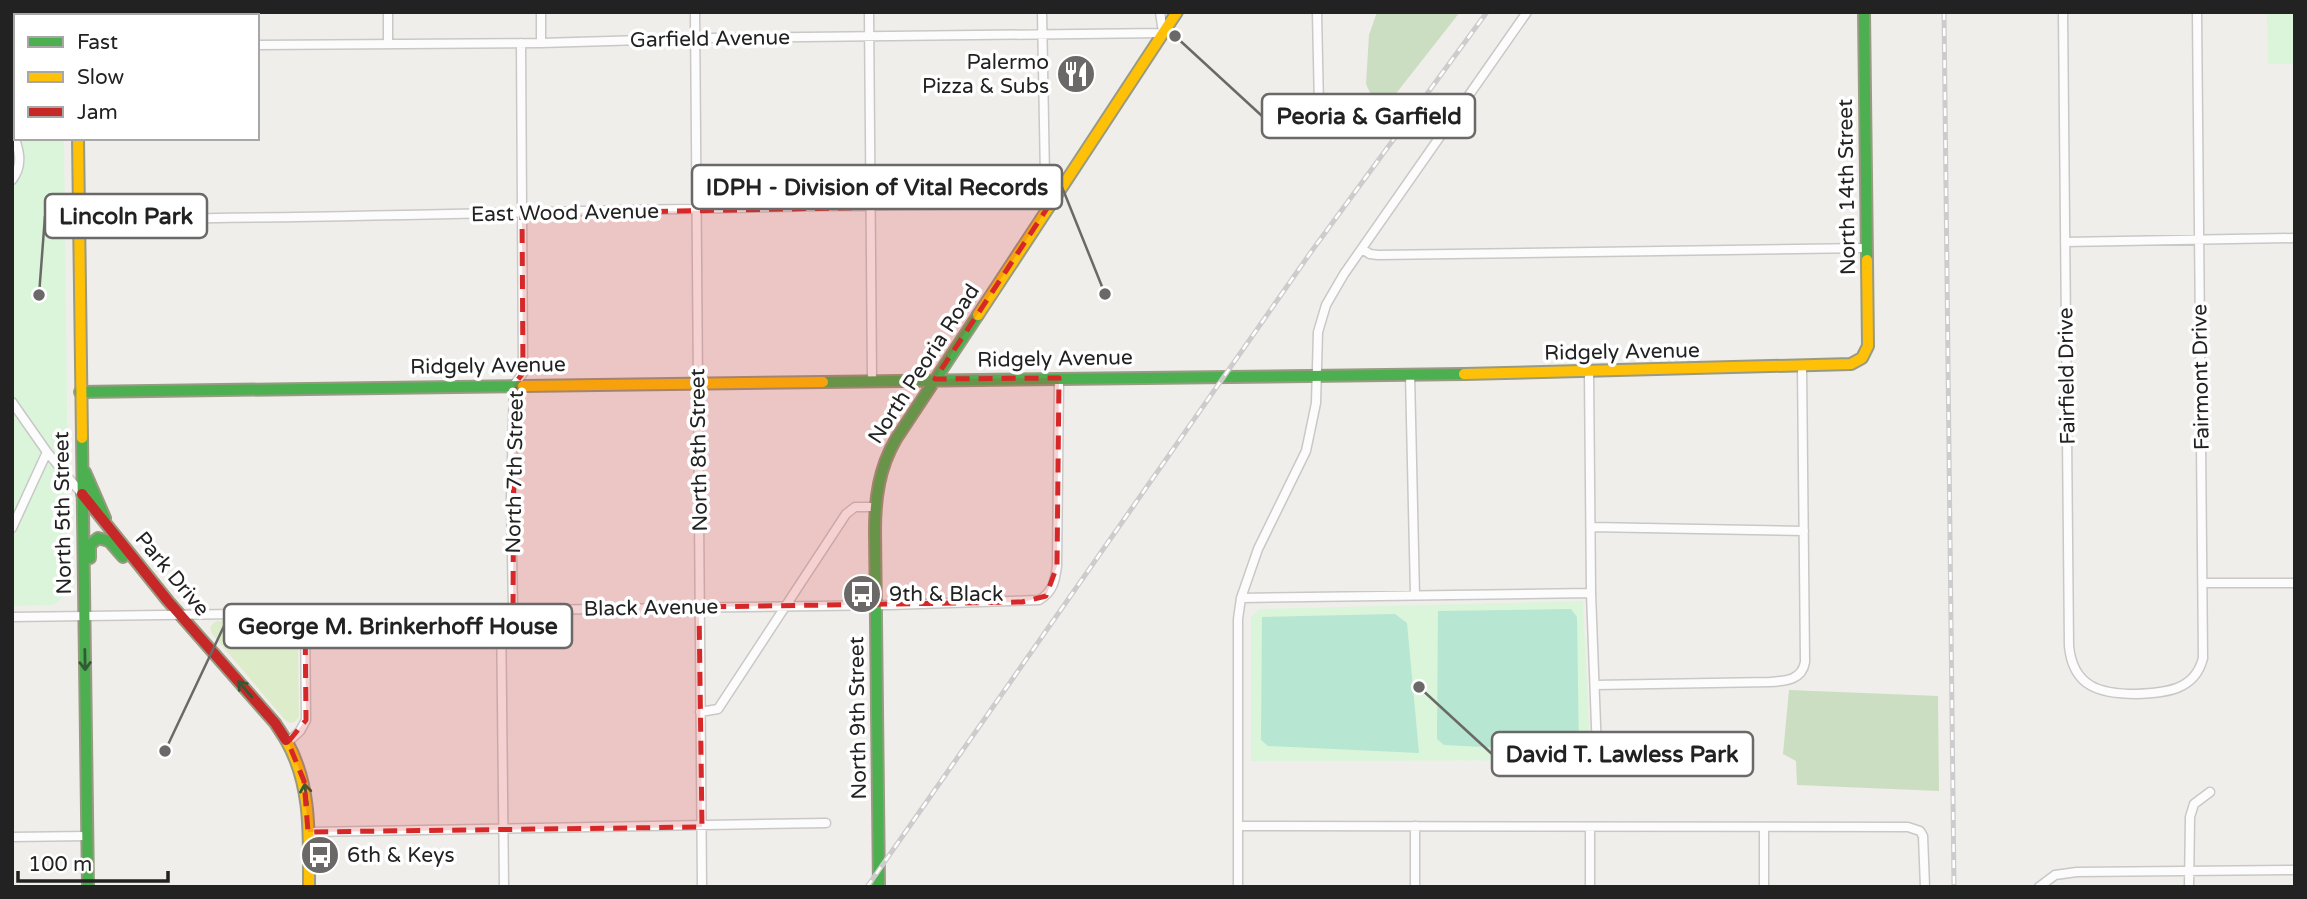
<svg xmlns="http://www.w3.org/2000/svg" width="2307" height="899" viewBox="0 0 2307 899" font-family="'Varela Round',sans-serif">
<rect width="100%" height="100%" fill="#f0eeeb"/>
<!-- grass -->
<path fill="#ddeccb" d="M216 621H291L296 623 298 632 299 717 295 722 290 723 285 720 212 634 210 627Z"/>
<!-- forest -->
<path fill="#cbdec1" d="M1377 12H1460L1398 91 1378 110 1366 84 1369 35Z
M1789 690 1938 696 1939 791 1797 785 1796 761 1783 754Z"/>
<!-- park -->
<path fill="#daf5da" d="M12 12H62V16H16V138H64L68 502 65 596 53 605 12 606Z
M2267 12H2295V64H2268Z
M1583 601 1590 750 1579 760 1251 761V617L1259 609Z"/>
<!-- pitch -->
<path fill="#b7e6d2" d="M1571 609 1577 617 1579 752 1444 745 1437 739 1438 611Z
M1395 614 1407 623 1419 753 1268 746 1261 740 1262 617Z"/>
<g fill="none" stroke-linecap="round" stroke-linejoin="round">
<defs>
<path id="street" d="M235 12V16
M388 12V43
M541 12V43
M695 12 702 887
M869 12 872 380
M1317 12 1319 108
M2063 12 2069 646C2073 687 2100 694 2136 694 2164 693 2195 691 2203 658L2197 12
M257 45 541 43 712 38 1163 33 1160 12
M12 131C19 148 24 165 12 180
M79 219C403 219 726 204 1050 204L1045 178 1042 12
M2065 242 2295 238
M1362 249 1370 254 1378 255 1866 248
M1589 372 1591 593 1597 752
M1410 374 1415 595
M12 402 47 452 82 494
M1591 527 1804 531
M12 528 47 452
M2204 583H2295
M1241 598 1591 593
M501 610 504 887
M513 610 511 499 514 385 523 373 521 43
M12 617 891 605 1039 600C1053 592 1055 581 1057 566L1059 378
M1595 685 1770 682C1786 681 1802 680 1805 662L1802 367
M700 712 718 709 846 514 855 507H875
M288 742 300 731 306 720 305 612
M1238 826 1908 827 1920 831 1923 836 1925 887
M1415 826V887
M308 832 826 823
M12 837 87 836
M1238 887V619L1241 598 1258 549 1306 451 1316 403 1318 332 1326 305 1344 274 1527 12
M1590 887V827
M1764 887V827
M2039 887 2055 875 2077 872 2295 870
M2189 887 2190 817 2194 804 2210 792"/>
<path id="fast" d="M77 12V16
M1864 12 1867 260
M823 382 1464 374
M80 392 523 386
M82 438 88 887
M85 472 105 518
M90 558V545L98 538 109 541 123 557
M879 887 875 531C875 498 879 468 896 439L978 315"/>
<path id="slow" d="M78 138 82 438
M978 315 1177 12
M1464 374 1851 364 1862 358 1868 346 1867 260
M523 386 823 382
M286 740C312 785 309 837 309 887"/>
<path id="jam" d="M82 494 168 601 275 723 286 740"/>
</defs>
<!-- street casing -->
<use href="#street" stroke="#c9c8c7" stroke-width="11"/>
<!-- fast casing -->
<use href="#fast" stroke="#999a82" stroke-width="14"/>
<!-- slow casing -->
<use href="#slow" stroke="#999a82" stroke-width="14"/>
<!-- jam casing -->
<use href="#jam" stroke="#999a82" stroke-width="14"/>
<!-- street -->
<use href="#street" stroke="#fdfcfc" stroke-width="8"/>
<!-- fast -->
<use href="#fast" stroke="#4caf50" stroke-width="10"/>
<!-- slow -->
<use href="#slow" stroke="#ffc107" stroke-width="10"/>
<!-- jam -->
<use href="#jam" stroke="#c62828" stroke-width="10"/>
<defs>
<path id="rail" d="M1944 12 1954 887
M867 887 1311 252 1487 12"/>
</defs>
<!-- rail casing -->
<use href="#rail" stroke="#ccc" stroke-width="5"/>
<!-- rail -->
<use href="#rail" stroke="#fff" stroke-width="2.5" stroke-dasharray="8" stroke-linecap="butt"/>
</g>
<!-- one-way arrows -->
<defs><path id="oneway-shaft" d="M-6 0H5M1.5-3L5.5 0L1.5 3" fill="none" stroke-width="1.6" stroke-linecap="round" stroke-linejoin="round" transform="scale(1.75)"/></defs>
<g stroke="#335a34">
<use href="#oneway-shaft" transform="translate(85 660) rotate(89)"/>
<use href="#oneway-shaft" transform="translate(245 689) rotate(-131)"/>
<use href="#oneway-shaft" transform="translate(306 794) rotate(-98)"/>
</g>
<!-- marked area -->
<path fill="#d62828" fill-opacity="0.2" stroke="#d62828" stroke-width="5" stroke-dasharray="14 9" stroke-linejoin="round" d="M1050 204 935 379 1059 378 1057 566 1046 596 1022 602 699 607 702 827 308 832 304 781 288 742 306 720 305 612 513 610 514 385 523 373 522 214Z"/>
<!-- icons -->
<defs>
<symbol id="restaurant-disc" viewBox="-11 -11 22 22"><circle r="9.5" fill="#6a6968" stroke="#fff"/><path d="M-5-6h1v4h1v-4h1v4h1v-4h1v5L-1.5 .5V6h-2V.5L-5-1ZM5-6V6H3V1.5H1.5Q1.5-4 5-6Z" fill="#fff"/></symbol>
<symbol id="bus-disc" viewBox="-11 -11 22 22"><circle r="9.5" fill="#6a6968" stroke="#fff"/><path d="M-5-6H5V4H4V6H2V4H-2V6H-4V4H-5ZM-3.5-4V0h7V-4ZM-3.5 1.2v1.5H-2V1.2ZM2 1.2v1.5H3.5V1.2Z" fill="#fff"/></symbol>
</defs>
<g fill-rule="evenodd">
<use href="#restaurant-disc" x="1054" y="52" width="44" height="44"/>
<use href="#bus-disc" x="840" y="572" width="44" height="44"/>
<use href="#bus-disc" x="298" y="833" width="44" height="44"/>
</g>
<g text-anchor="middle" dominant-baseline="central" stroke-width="7" stroke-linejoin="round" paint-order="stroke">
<!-- street labels -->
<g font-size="21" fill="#222" stroke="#fff">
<text transform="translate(710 39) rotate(-1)">Garfield Avenue</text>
<text transform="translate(1847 187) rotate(-91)">North 14th Street</text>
<text transform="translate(565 213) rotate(-1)">East Wood Avenue</text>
<text transform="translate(1622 352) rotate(-1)">Ridgely Avenue</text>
<text transform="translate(1055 359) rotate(-1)">Ridgely Avenue</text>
<text transform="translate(924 364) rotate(-57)">North Peoria Road</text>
<text transform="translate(488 366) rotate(-1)">Ridgely Avenue</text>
<text transform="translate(2067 376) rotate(-91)">Fairfield Drive</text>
<text transform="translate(2201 377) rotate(-91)">Fairmont Drive</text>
<text transform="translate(699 450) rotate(-91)">North 8th Street</text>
<text transform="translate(515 472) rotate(-89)">North 7th Street</text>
<text transform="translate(63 513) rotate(-91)">North 5th Street</text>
<text transform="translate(172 574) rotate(50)">Park Drive</text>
<text transform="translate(651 608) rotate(-1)">Black Avenue</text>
<text transform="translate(858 718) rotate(-91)">North 9th Street</text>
</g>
<!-- poi labels -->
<g font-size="21" fill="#222" stroke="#fff" text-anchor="start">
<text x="1049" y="62" text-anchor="end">Palermo<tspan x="1049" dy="24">Pizza &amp; Subs</tspan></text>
<text x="889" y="594">9th &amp; Black</text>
<text x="347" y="855">6th &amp; Keys</text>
</g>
</g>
<!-- callouts -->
<path fill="none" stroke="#6a6968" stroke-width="2.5" d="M1175 36L1262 116M1105 294L1062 187M39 295L45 216M165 751L224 626M1419 687L1492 754"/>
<g fill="#6a6968" stroke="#fff" stroke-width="2.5">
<circle cx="1175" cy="36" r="7"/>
<circle cx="1105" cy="294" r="7"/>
<circle cx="39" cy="295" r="7"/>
<circle cx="165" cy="751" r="7"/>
<circle cx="1419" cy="687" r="7"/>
</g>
<g fill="#fff" stroke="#6a6968" stroke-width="2.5">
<rect x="1262" y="94" width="213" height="44" rx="7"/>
<rect x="692" y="165" width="370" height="44" rx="7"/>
<rect x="45" y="194" width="162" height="44" rx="7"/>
<rect x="224" y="604" width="348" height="44" rx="7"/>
<rect x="1492" y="732" width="261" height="44" rx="7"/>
</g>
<g font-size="23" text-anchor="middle" font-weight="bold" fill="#222">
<text x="1369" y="124">Peoria &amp; Garfield</text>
<text x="877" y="195">IDPH - Division of Vital Records</text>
<text x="126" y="224">Lincoln Park</text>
<text x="398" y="634">George M. Brinkerhoff House</text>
<text x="1622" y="762">David T. Lawless Park</text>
</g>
<!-- border -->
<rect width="2307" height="899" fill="none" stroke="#222222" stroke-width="28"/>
<!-- legend -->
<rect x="14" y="14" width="245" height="126" fill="#ffffff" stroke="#a7a7a7" stroke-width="2"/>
<rect x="28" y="37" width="35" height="10" fill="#4caf50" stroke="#a7a7a7" stroke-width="2"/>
<text x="77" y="49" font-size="21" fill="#222222">Fast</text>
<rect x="28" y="72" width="35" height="10" fill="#ffc107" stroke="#a7a7a7" stroke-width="2"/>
<text x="77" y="84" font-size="21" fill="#222222">Slow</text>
<rect x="28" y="107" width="35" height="10" fill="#c62828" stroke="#a7a7a7" stroke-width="2"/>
<text x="77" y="119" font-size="21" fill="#222222">Jam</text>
<!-- scale -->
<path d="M18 871v10h150v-10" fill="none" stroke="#222222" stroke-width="3.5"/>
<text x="28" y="871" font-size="21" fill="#222222" stroke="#ffffff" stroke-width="5" paint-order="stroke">100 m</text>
</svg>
